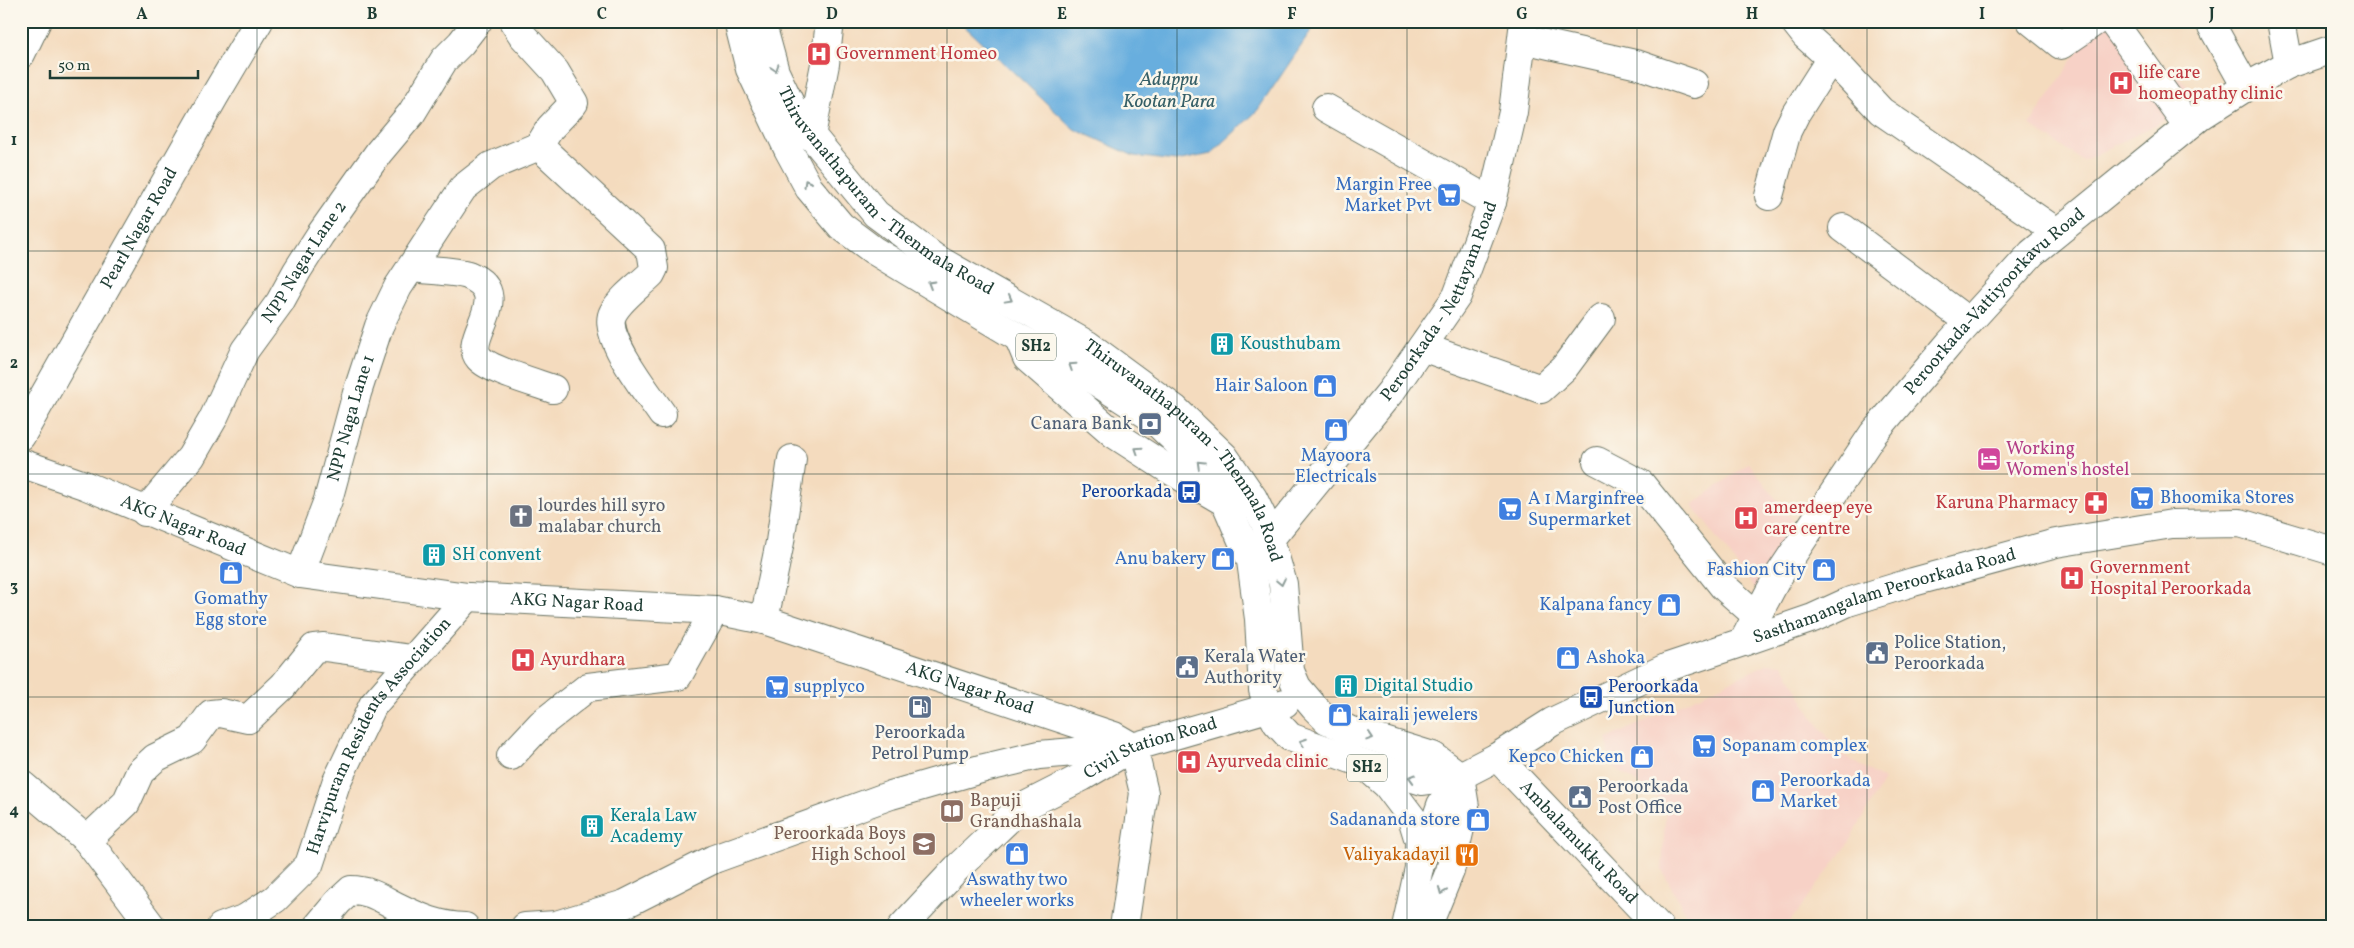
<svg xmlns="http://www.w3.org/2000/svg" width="2354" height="948" viewBox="0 0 2354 948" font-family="Vollkorn,serif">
<rect width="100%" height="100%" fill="#fbf7ec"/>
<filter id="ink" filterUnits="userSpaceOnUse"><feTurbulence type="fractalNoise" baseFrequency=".02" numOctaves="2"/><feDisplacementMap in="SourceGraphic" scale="10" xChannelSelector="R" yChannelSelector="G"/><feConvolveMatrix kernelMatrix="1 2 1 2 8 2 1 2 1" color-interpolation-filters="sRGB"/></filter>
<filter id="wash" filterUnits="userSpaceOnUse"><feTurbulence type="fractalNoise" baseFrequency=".0096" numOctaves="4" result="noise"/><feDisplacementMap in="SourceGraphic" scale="20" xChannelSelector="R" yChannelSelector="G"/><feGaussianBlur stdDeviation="1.12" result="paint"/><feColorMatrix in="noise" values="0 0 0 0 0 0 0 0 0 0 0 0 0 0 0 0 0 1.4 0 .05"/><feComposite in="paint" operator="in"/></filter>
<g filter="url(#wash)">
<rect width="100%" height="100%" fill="#f4dbbe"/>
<!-- built -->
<path fill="#f7d1c6" d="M2098 21H2106L2166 67 2205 100 2083 161 2030 125Z
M1749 463 1799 530 1755 589 1692 505Z
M1769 663 1783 664 1811 715 1839 752 1884 780 1846 847 1786 927H1693L1662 870 1666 803 1608 763 1607 739Z"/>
<!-- water -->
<path fill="#67aede" stroke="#437689" d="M959 21H1318L1257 111 1211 154 1176 161 1134 156 1074 129Z"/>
</g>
<g filter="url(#ink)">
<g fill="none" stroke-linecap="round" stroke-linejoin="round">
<defs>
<g id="minor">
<path d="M513 21 523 36 555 71 574 103 550 128 539 146"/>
<path d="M1794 21 1805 35 1836 63 1881 111 2057 232"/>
<path d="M2031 21 2061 45 2096 21"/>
<path d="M2112 21 2188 126"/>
<path d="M2209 21 2246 87"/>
<path d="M2281 21 2289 64"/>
<path d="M1523 39 1639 65 1694 84"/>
<path d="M21 54 37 21"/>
<path d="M1326 108 1492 202"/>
<path d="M811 136 825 64 830 21"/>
<path d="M539 146 651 250 654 268 651 274C639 286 621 298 613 313 601 335 649 395 662 414"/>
<path d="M1769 196 1787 131 1796 113 1831 58"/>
<path d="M1843 228 1969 322"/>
<path d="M411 268C425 270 456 271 468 275 517 295 461 337 479 358 489 370 536 383 553 389"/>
<path d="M1422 347 1541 389 1564 368 1601 318"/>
<path id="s1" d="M21 436 214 97 259 21"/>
<path d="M1597 461 1641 484 1723 586 1757 616"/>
<path id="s2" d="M21 463 84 485 300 574 468 597 715 610 764 620 1114 736 1133 747"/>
<path id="s3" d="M145 512 191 457 213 419 245 350 280 302 297 271 320 235 379 152 411 114 444 60 461 43 478 21"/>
<path id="s4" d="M1256 556 1392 390 1457 296 1492 202 1513 112 1524 21"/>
<path id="s5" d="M300 574 328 500 357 393 379 326 398 287 463 188 491 166 539 146"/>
<path d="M764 620 780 542 792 459"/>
<path id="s6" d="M1743 642 1813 618 1848 602 1913 582 2056 543 2172 524 2240 523 2333 551"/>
<path d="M511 756 541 724 588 687 678 676 715 610"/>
<path id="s7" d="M1497 757 1659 927"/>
<path d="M21 784 87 840 152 927"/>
<path d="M87 840 126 803 140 772 155 758 192 740 211 714 221 713 248 719 283 686 314 648 324 647 412 659"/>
<path id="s8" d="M221 927 246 918 275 899 309 865 336 783 373 705 468 597"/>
<path d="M317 927 338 902 351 890C370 890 382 899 398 907 420 918 440 926 465 927"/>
<path d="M525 927 556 925 625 904 714 859 891 795 984 768 1039 755 1133 747"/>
<path d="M1124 927 1144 793 1133 747"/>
</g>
<g id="major">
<path d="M738 21 750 69 788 149 809 188 841 226 873 250 1019 338 1064 361 1151 417 1206 470 1225 501 1251 561 1259 619 1263 690 1269 708 1277 723 1290 737 1362 763 1387 785 1412 818 1419 841V868"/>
<path id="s9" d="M761 21 775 72 797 118 876 214 935 258 1088 345 1175 409 1224 456 1253 498 1265 523 1283 584 1290 671 1297 687 1314 707 1327 720 1349 730 1433 756 1460 776 1465 807 1450 871 1427 927"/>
<path d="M1020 341 1027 358 1114 434 1168 469 1223 501"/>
<path id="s10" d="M1362 763 1423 781 1460 776 1497 757 1552 722 1668 667 1743 642 1777 578 1873 434 1949 344 2032 253 2202 115 2246 87 2289 64 2333 49"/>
<path id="s11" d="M902 927 957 868 1019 809 1082 777 1133 747 1285 703"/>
<path d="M1406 927 1419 868 1441 805 1460 776"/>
</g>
</defs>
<!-- minor casing -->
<use href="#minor" stroke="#6a7464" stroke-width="30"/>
<!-- major casing -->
<use href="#major" stroke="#6a7464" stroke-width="30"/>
<!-- minor -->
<use href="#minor" stroke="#fff" stroke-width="28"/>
<!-- major -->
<use href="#major" stroke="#fff" stroke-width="28"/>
</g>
<!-- one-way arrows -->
<defs><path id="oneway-chevron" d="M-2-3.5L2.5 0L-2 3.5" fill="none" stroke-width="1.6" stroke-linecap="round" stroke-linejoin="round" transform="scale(1.25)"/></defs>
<g stroke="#8f9e9a">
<use href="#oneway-chevron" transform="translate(775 68) rotate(72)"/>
<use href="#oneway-chevron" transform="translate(807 183) rotate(-120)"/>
<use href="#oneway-chevron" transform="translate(931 284) rotate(-149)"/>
<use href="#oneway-chevron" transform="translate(1009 299) rotate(29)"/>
<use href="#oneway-chevron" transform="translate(1072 366) rotate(-147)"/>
<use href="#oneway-chevron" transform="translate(1138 450) rotate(-147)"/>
<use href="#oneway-chevron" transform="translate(1200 464) rotate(-136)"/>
<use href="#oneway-chevron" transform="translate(1281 582) rotate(78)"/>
<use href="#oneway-chevron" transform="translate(1370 737) rotate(18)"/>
<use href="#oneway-chevron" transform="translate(1303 742) rotate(-160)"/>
<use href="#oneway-chevron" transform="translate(1412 778) rotate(-164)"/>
<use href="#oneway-chevron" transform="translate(1442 891) rotate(112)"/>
</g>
</g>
<!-- grid -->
<path fill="none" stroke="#1f3d34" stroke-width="1" stroke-opacity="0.55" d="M257 21V927M487 21V927M717 21V927M947 21V927M1177 21V927M1407 21V927M1637 21V927M1867 21V927M2097 21V927M21 251H2333M21 474H2333M21 697H2333"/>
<!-- icons -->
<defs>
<symbol id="hospital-square" viewBox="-11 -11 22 22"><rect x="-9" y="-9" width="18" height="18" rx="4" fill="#e0444e" stroke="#fbf7ec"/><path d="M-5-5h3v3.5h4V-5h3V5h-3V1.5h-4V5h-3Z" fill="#fff"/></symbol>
<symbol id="supermarket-square" viewBox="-11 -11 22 22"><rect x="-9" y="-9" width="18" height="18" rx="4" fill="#3f7fe0" stroke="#fbf7ec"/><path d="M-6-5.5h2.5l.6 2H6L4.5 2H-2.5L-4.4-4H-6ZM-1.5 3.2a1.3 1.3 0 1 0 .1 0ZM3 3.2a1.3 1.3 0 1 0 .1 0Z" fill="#fff"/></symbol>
<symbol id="building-square" viewBox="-11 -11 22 22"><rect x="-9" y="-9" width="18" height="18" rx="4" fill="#0f9aa8" stroke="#fbf7ec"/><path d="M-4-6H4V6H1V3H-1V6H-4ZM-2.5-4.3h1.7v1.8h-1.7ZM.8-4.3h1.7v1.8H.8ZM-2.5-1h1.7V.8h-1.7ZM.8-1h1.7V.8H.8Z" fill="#fff"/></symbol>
<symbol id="shop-square" viewBox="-11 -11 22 22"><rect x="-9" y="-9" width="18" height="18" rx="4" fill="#3f7fe0" stroke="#fbf7ec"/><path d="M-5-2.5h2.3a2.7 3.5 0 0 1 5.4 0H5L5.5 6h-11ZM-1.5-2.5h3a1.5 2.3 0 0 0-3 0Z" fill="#fff"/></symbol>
<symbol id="bank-square" viewBox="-11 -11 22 22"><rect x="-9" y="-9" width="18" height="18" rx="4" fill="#5c6f8a" stroke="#fbf7ec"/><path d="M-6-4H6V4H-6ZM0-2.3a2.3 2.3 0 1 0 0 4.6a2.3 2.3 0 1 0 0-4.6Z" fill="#fff"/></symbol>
<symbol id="hotel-square" viewBox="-11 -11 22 22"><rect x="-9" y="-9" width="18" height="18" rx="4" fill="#d1479c" stroke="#fbf7ec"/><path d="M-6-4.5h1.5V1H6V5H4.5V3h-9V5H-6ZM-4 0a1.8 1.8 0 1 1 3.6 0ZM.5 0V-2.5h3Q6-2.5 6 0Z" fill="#fff"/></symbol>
<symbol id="bus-square" viewBox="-11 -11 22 22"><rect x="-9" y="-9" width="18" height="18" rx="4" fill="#1a4fb4" stroke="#fbf7ec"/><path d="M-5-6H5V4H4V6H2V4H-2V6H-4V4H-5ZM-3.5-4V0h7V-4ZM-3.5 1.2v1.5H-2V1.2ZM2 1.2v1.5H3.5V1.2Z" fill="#fff"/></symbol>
<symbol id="pharmacy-square" viewBox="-11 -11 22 22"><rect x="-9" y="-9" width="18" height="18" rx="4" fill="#e0444e" stroke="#fbf7ec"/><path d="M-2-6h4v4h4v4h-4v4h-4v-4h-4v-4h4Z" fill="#fff"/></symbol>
<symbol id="church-square" viewBox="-11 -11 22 22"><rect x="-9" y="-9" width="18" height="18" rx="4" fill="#6b7280" stroke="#fbf7ec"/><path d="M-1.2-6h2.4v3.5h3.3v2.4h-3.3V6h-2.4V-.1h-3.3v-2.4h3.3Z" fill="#fff"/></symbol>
<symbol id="civic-square" viewBox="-11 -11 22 22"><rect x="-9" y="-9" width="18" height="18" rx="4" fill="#5c6f8a" stroke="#fbf7ec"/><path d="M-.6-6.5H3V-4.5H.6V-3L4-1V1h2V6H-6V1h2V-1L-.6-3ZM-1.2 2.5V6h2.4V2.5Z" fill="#fff"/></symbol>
<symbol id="fuel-square" viewBox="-11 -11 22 22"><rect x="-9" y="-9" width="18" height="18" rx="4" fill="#5c6f8a" stroke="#fbf7ec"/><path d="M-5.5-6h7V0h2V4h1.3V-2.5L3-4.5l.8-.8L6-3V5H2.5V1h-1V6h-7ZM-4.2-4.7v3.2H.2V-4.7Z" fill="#fff"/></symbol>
<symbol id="library-square" viewBox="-11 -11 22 22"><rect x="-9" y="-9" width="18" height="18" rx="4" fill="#8d6e63" stroke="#fbf7ec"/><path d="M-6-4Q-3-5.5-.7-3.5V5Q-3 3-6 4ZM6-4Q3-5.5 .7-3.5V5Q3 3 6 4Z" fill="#fff"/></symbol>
<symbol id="school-square" viewBox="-11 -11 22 22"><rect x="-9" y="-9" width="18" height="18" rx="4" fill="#8d6e63" stroke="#fbf7ec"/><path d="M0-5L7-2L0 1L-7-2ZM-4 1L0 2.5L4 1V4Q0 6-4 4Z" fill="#fff"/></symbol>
<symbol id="restaurant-square" viewBox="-11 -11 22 22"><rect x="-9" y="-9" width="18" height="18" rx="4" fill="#e8710a" stroke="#fbf7ec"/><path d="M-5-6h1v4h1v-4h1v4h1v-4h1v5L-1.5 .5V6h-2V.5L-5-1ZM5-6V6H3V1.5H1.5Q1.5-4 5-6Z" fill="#fff"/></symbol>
</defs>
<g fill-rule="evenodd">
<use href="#hospital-square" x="805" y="40" width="28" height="28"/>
<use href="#hospital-square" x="2107" y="69" width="28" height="28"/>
<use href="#supermarket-square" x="1435" y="181" width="28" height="28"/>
<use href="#building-square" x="1208" y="330" width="28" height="28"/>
<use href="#shop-square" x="1311" y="372" width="28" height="28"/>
<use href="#bank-square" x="1136" y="410" width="28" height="28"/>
<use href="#shop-square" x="1322" y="416" width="28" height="28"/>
<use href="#hotel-square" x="1975" y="445" width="28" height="28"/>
<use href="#bus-square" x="1175" y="478" width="28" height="28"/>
<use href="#supermarket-square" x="2128" y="484" width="28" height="28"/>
<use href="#pharmacy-square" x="2082" y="489" width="28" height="28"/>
<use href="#supermarket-square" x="1496" y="495" width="28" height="28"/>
<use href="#church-square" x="507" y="502" width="28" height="28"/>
<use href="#hospital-square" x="1732" y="504" width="28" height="28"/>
<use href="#building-square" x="420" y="541" width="28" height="28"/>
<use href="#shop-square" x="1209" y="545" width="28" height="28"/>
<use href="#shop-square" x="1810" y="556" width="28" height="28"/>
<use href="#shop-square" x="217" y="559" width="28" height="28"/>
<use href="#hospital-square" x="2058" y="564" width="28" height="28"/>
<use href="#shop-square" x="1655" y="591" width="28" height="28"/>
<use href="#civic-square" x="1863" y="639" width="28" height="28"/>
<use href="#shop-square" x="1554" y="644" width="28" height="28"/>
<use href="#hospital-square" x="509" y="646" width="28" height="28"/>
<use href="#civic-square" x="1173" y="653" width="28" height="28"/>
<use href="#building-square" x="1332" y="672" width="28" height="28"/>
<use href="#supermarket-square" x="763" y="673" width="28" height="28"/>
<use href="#bus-square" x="1577" y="683" width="28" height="28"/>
<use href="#fuel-square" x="906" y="693" width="28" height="28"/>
<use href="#shop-square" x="1326" y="701" width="28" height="28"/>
<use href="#supermarket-square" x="1690" y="732" width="28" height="28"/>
<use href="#shop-square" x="1628" y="743" width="28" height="28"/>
<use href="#hospital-square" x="1175" y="748" width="28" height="28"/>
<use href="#shop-square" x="1749" y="777" width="28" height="28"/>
<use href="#civic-square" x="1566" y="783" width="28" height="28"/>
<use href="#library-square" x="938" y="797" width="28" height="28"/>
<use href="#shop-square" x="1464" y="806" width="28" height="28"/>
<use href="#building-square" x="578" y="812" width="28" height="28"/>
<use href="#school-square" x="910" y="830" width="28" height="28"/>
<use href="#shop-square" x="1003" y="840" width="28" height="28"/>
<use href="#restaurant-square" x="1453" y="841" width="28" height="28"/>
</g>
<g text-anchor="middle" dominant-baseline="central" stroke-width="5" stroke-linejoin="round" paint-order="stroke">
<!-- shield labels -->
<g fill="#fbf7ec" stroke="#61756b" stroke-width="1">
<rect x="1016" y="333.5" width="40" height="27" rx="4"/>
<rect x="1347" y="754.5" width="40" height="27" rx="4"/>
</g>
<g font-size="16" font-weight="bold" fill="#1f3d34">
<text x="1036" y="347">SH2</text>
<text x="1367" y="768">SH2</text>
</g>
<!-- health labels -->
<g font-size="18" fill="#be3a42" stroke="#fbf7ec" text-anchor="start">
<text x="836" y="54">Government Homeo</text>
<text x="2138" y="73">life care<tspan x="2138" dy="21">homeopathy clinic</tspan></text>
<text x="2078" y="503" text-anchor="end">Karuna Pharmacy</text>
<text x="1764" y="508">amerdeep eye<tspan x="1764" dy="21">care centre</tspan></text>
<text x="2090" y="568">Government<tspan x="2090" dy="21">Hospital Peroorkada</tspan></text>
<text x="540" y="660">Ayurdhara</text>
<text x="1206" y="762">Ayurveda clinic</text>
</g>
<!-- shop labels -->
<g font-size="18" fill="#366cbe" stroke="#fbf7ec" text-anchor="end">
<text x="1432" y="185">Margin Free<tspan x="1432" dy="21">Market Pvt</tspan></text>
<text x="1308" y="386">Hair Saloon</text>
<text x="1336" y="456" text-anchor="middle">Mayoora<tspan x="1336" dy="21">Electricals</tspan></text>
<text x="2160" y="498" text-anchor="start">Bhoomika Stores</text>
<text x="1528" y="499" text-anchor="start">A 1 Marginfree<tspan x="1528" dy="21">Supermarket</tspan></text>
<text x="1206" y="559">Anu bakery</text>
<text x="1806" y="570">Fashion City</text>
<text x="231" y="599" text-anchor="middle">Gomathy<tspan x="231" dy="21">Egg store</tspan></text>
<text x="1652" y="605">Kalpana fancy</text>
<text x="1586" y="658" text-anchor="start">Ashoka</text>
<text x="794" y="687" text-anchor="start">supplyco</text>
<text x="1358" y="715" text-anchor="start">kairali jewelers</text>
<text x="1722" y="746" text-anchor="start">Sopanam complex</text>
<text x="1624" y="757">Kepco Chicken</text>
<text x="1780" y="781" text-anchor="start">Peroorkada<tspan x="1780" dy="21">Market</tspan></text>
<text x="1460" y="820">Sadananda store</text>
<text x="1017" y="880" text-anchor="middle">Aswathy two<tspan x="1017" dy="21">wheeler works</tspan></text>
</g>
<!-- street labels -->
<g font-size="18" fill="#1f3d34" stroke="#fbf7ec">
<text stroke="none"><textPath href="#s9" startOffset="219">Thiruvanathapuram - Thenmala Road</textPath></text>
<text stroke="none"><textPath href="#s1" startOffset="239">Pearl Nagar Road</textPath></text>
<text stroke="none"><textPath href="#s3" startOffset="298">NPP Nagar Lane 2</textPath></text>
<text stroke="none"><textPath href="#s4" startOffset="316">Peroorkada - Nettayam Road</textPath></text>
<text stroke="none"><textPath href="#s10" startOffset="841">Peroorkada-Vattiyoorkavu Road</textPath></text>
<text stroke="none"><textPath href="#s5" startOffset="164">NPP Naga Lane 1</textPath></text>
<text stroke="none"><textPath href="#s9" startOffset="624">Thiruvanathapuram - Thenmala Road</textPath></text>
<text stroke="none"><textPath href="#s2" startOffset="174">AKG Nagar Road</textPath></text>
<text stroke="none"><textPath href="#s6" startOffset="149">Sasthamangalam Peroorkada Road</textPath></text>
<text stroke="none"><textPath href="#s2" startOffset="579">AKG Nagar Road</textPath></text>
<text stroke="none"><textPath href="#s2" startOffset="984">AKG Nagar Road</textPath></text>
<text stroke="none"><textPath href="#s8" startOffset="258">Harvipuram Residents Association</textPath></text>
<text stroke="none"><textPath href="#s11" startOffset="312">Civil Station Road</textPath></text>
<text stroke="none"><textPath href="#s7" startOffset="118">Ambalamukku Road</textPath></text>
</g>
<!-- culture labels -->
<g font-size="18" fill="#0d838f" stroke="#fbf7ec" text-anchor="start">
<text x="1240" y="344">Kousthubam</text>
<text x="452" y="555">SH convent</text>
<text x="1364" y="686">Digital Studio</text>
<text x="610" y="816">Kerala Law<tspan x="610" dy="21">Academy</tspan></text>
</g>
<!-- service labels -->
<g font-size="18" fill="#4e5e75" stroke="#fbf7ec" text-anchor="start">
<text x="1132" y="424" text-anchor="end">Canara Bank</text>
<text x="1894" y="643">Police Station,<tspan x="1894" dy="21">Peroorkada</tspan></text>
<text x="1204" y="657">Kerala Water<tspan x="1204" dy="21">Authority</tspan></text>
<text x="920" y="733" text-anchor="middle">Peroorkada<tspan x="920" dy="21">Petrol Pump</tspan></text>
<text x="1598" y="787">Peroorkada<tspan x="1598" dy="21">Post Office</tspan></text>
</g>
<!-- hotel labels -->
<g font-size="18" fill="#b23c85" stroke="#fbf7ec" text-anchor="start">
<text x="2006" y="449">Working<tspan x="2006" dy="21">Women's hostel</tspan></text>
</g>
<!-- transit labels -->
<g font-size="18" fill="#164399" stroke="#fbf7ec" text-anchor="end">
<text x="1172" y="492">Peroorkada</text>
<text x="1608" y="687" text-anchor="start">Peroorkada<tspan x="1608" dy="21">Junction</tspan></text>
</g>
<!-- worship labels -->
<g font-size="18" fill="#5b616d" stroke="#fbf7ec" text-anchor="start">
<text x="538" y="506">lourdes hill syro<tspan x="538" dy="21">malabar church</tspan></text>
</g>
<!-- education labels -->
<g font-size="18" fill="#785e54" stroke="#fbf7ec" text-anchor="start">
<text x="970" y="801">Bapuji<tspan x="970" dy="21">Grandhashala</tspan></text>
<text x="906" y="834" text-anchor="end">Peroorkada Boys<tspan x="906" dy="21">High School</tspan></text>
</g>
<!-- food labels -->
<g font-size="18" fill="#c56008" stroke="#fbf7ec" text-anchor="end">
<text x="1450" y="855">Valiyakadayil</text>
</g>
<!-- water labels -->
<g font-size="19" font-style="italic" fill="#355f67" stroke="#fbf7ec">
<text x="1169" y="80">Aduppu<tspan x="1169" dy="22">Kootan Para</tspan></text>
</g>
</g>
<!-- margin -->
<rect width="2354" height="948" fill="none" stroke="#fbf7ec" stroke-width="55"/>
<!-- scale -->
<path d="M50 70v8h148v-8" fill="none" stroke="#1f3d34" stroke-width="2.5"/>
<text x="58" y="70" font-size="15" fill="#1f3d34" stroke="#fbf7ec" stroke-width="4" paint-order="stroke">50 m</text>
<rect x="28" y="28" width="2298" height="892" fill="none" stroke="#1f3d34" stroke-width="2"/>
<g font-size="16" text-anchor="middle" font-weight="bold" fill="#1f3d34">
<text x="142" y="19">A</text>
<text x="372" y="19">B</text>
<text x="602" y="19">C</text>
<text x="832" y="19">D</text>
<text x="1062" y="19">E</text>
<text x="1292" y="19">F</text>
<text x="1522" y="19">G</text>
<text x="1752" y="19">H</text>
<text x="1982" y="19">I</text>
<text x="2212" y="19">J</text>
<text x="14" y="145">1</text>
<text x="14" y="368">2</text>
<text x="14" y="591">3</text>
<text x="14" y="815">4</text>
</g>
</svg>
